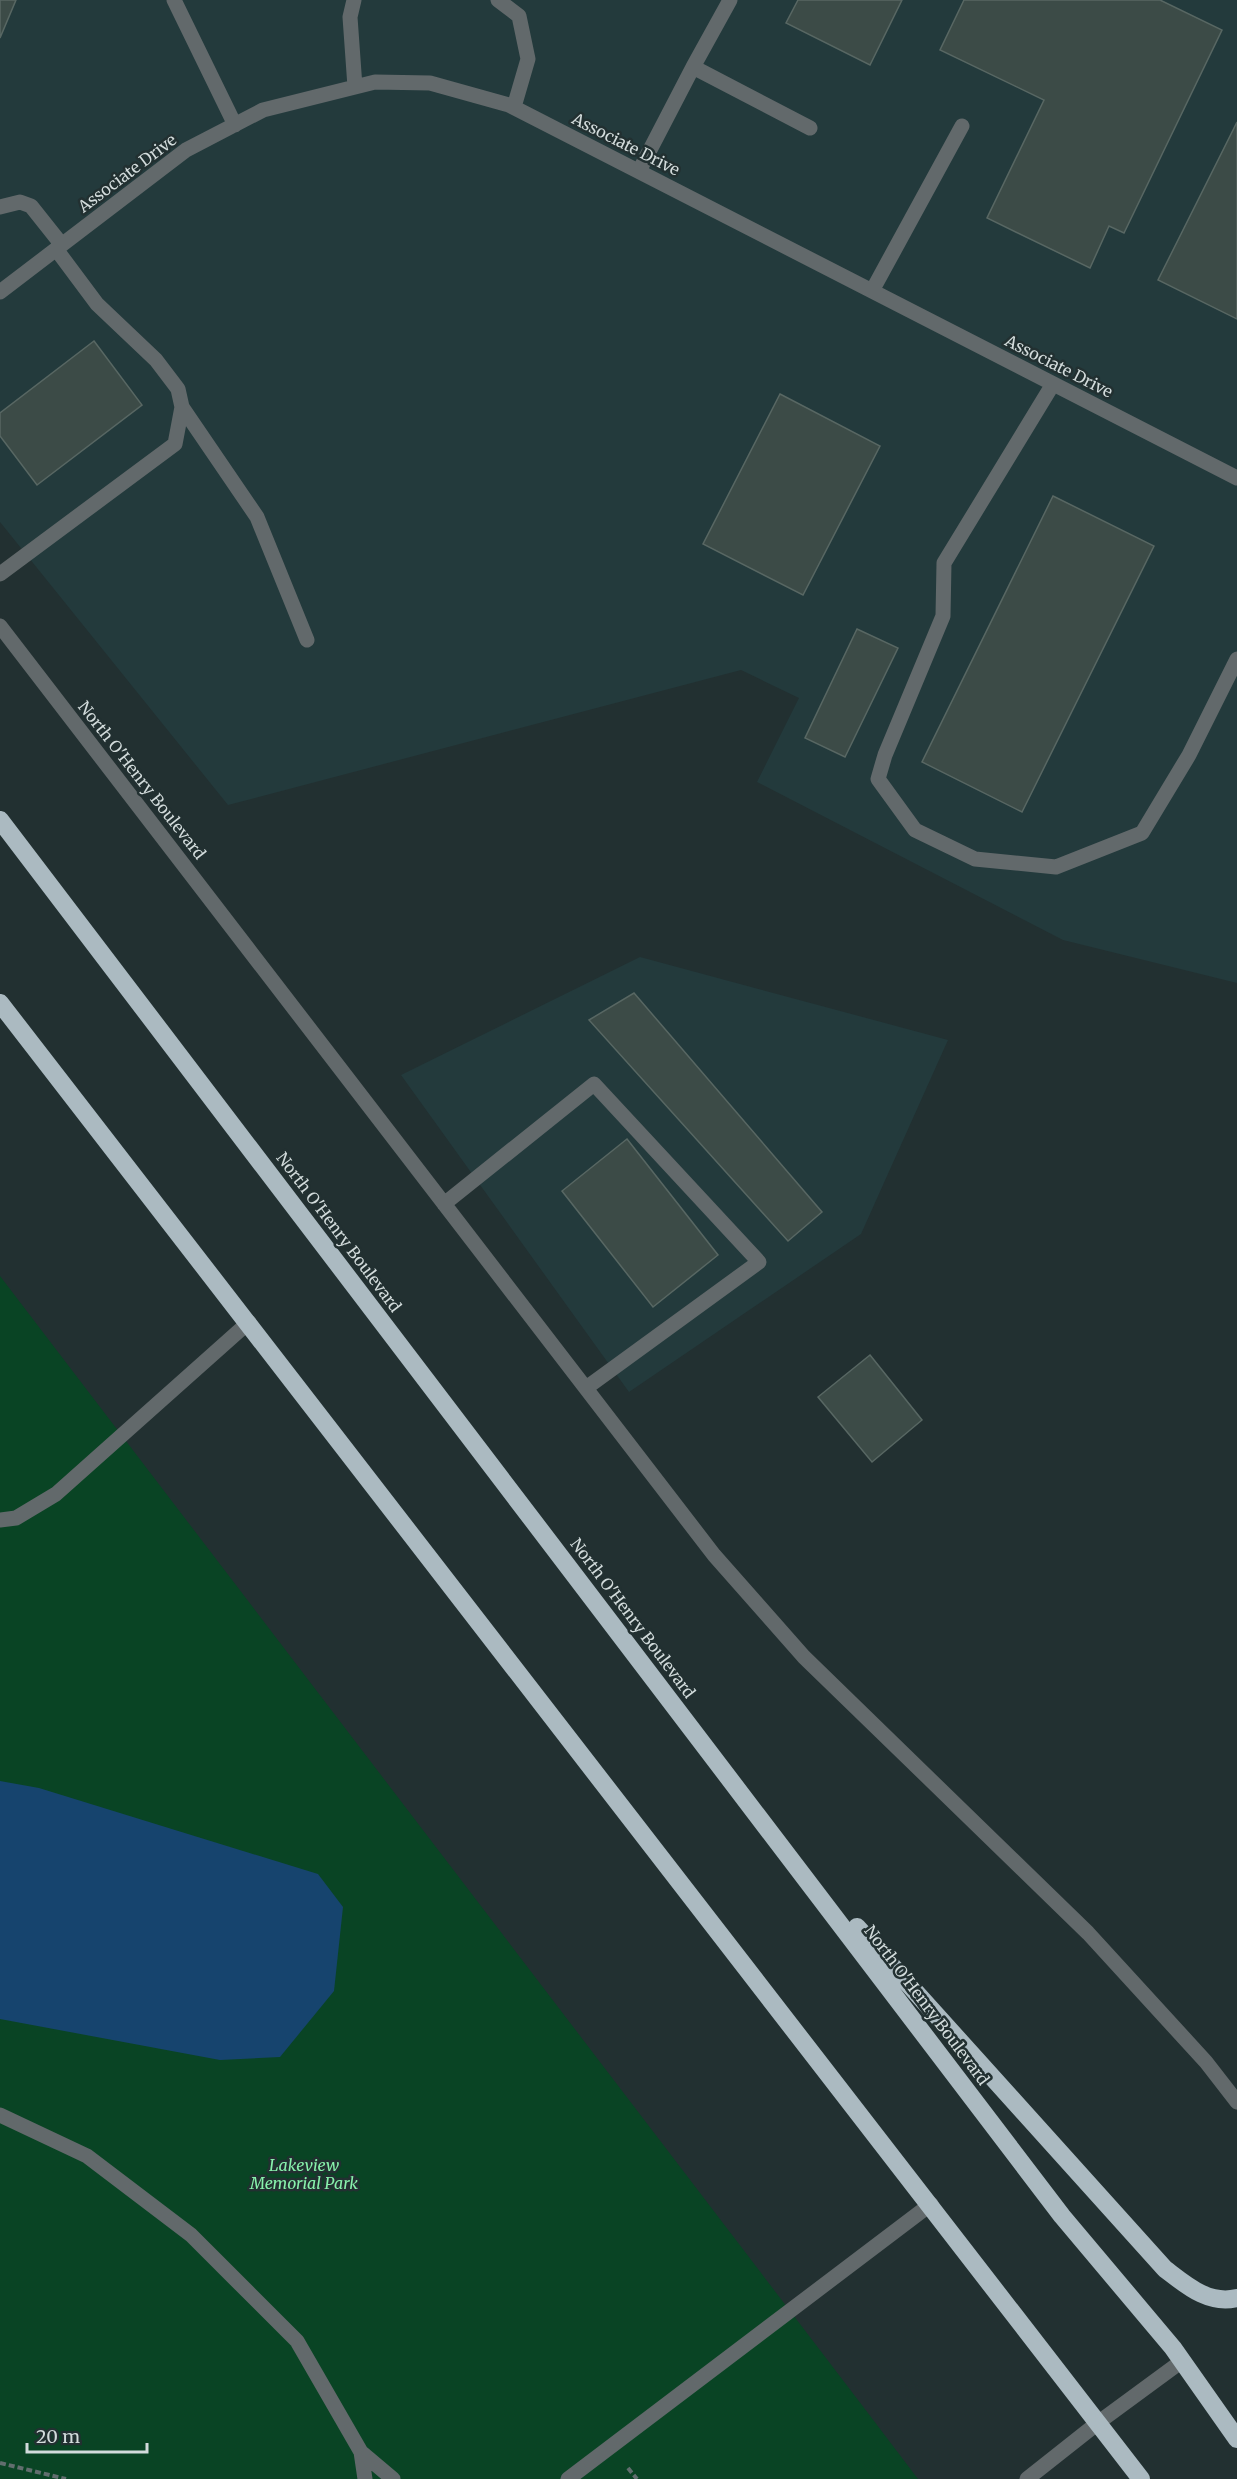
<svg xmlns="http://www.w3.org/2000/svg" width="1237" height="2479" viewBox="0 0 1237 2479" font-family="Merriweather,serif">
<rect width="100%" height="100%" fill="#223031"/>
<!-- built -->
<path fill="#233a3c" d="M0 0H1237V983L1063 940 757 782 799 698 741 670 228 805 0 522Z
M640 957 948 1040 861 1234 629 1392 401 1075Z"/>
<!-- green -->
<path fill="#094424" d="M0 1276 871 2417 918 2479H0Z"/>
<!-- water -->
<path fill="#16446e" d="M0 1781 39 1788 318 1874 343 1907 334 1991 280 2057 220 2060 0 2019Z"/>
<!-- building -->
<path fill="#3c4b47" stroke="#586763" stroke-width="1.5" d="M0 0H16L0 38Z
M798 0H902L870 65 786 23Z
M964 0H1160L1222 30 1124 233 1109 226 1090 268 987 218 1044 100 940 50Z
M1237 122V319L1158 280Z
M94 341 142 405 37 485 0 436V413Z
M780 394 880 446 803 595 703 544Z
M1053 496 1154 546 1022 812 922 762Z
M857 629 898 648 845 757 805 738Z
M634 993 822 1212 788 1241 589 1020Z
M627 1139 718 1255 653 1307 562 1191Z
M870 1355 922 1420 872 1462 818 1397Z"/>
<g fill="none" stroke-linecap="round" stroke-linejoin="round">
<!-- path -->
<path stroke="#616e6e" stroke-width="4" stroke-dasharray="6 3" stroke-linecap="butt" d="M0 2463 66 2479
M628 2468 637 2479"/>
<!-- minor -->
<path stroke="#62696b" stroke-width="15" d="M174 0 235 125
M354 0 350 17 355 87
M498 0 519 16 528 59 514 107
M693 67 730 0
M639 171 693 67 810 128
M0 207 20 202 31 206 62 245
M872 291 962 126
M0 292 186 150 263 110 375 82 430 83 509 105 1237 478
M1053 384 944 563 943 616 885 755 878 779 915 830 975 859 1056 867 1142 833 1189 755 1237 659
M182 407 257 517 307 640
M0 574 175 444 182 407 178 389 156 360 97 304 56 249
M0 626 714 1555 804 1657 1088 1933 1206 2062 1237 2102
M444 1204 594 1084 759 1262 586 1388
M0 1520 16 1518 56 1494 249 1322
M0 2115 87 2156 191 2235 297 2341 361 2452 393 2479
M361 2452 365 2479
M568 2479 931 2204
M1027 2479 1099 2422 1182 2361"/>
<!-- highway -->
<path stroke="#abbac1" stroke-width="18" d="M0 820 1062 2216 1173 2348 1237 2439
M0 1003 1141 2479
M857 1927 1165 2269C1186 2285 1208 2305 1237 2298"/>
</g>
<g text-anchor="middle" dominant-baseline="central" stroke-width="5" stroke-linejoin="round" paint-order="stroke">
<!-- street labels -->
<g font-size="16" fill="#d2dbdb" stroke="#223031">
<text transform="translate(626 144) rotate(27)">Associate Drive</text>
<text transform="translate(127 173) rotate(-37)">Associate Drive</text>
<text transform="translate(1059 366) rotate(27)">Associate Drive</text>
<text transform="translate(142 780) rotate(52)">North O'Henry Boulevard</text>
<text transform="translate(339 1232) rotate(53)">North O'Henry Boulevard</text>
<text transform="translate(633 1618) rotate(53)">North O'Henry Boulevard</text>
<text transform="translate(927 2005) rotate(53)">North O'Henry Boulevard</text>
</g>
<!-- park labels -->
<g font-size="16" font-style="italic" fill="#88f2ac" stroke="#223031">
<text x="304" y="2165">Lakeview<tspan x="304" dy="18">Memorial Park</tspan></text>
</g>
</g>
<!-- scale -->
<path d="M27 2443v9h120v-9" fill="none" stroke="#d2dbdb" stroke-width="3"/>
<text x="36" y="2443" font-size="18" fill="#d2dbdb" stroke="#223031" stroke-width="4.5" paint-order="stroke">20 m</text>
</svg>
